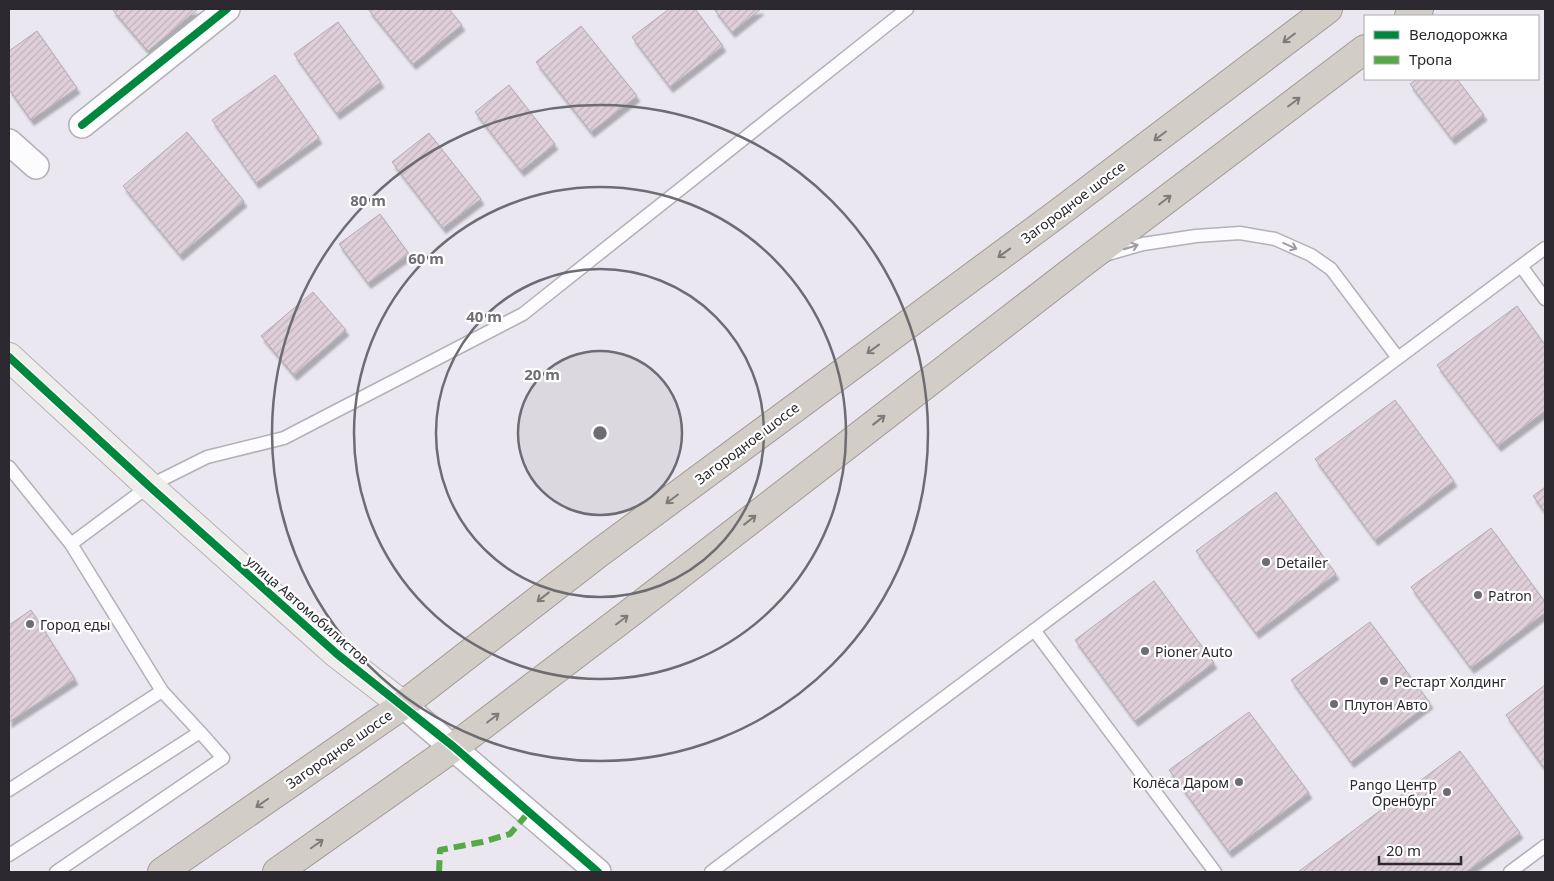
<svg xmlns="http://www.w3.org/2000/svg" width="1554" height="881" viewBox="0 0 1554 881" font-family="'Noto Sans',sans-serif">
<defs>
<pattern id="building-hatch" width="6" height="6" patternUnits="userSpaceOnUse" patternTransform="scale(1.25)"><rect width="6" height="6" fill="#dfcfd9"/><path d="M-1 1l2-2M0 6l6-6M5 7l2-2" fill="none" stroke="#c0b2bb"/></pattern>
<filter id="shadow"><feDropShadow dx="3" dy="5.5" stdDeviation="1" flood-color="#0004"/></filter>
</defs>
<rect width="100%" height="100%" fill="#ebe7f0"/>
<!-- building -->
<path fill="url(#building-hatch)" stroke="#b0acb1" filter="url(#shadow)" d="M112 9H198L148 51Z
M368 9H449L462 25 413 64Z
M669 9H695L723 46 670 87 632 37Z
M714 9H761L732 32Z
M338 22 381 82 337 114 294 54Z
M581 26 637 96 591 132 536 62Z
M37 31 77 88 31 120 9 89V51Z
M275 75 319 138 256 183 212 120Z
M1417 79H1457L1484 115 1452 139 1410 84Z
M509 85 555 144 521 171 475 112Z
M187 132 244 201 180 255 123 186Z
M429 133 481 199 443 228 392 162Z
M380 214 409 254 368 283 339 244Z
M313 292 346 330 294 375 261 336Z
M1517 306 1545 345V411L1498 446 1437 365Z
M1395 400 1454 481 1375 540 1315 459Z
M1545 487V512L1533 496Z
M1276 492 1336 574 1256 633 1196 551Z
M1491 528 1545 602V613L1471 668 1411 587Z
M1154 581 1214 663 1135 721 1075 640Z
M31 610 75 679 9 722V625Z
M1370 622 1430 703 1351 762 1291 680Z
M1545 685V769L1506 715Z
M1249 712 1309 793 1229 852 1169 770Z
M1460 751 1520 833 1466 872H1298Z"/>
<g fill="none" stroke-linecap="round" stroke-linejoin="round">
<defs>
<path id="lane" d="M1108 254 1143 244 1196 236 1240 233 1275 239 1311 255 1331 269 1398 358
M1521 266 1545 299
M9 467 71 544 162 691 200 732 9 855
M71 544 149 486 207 457 284 438 523 314 907 9
M1034 630 1215 872
M9 790 162 691
M56 872 223 758 200 732
M711 872 1545 248
M1510 872 1545 846"/>
<path id="street" d="M82 125 227 9
M9 142 36 166
M403 705 598 872"/>
<path id="secondary" d="M9 357 149 486 337 654 403 705"/>
<path id="highway" d="M1409 16 1419 9
M162 872 403 705 599 553 1057 214 1328 9
M277 872 454 747 634 610 1084 262 1365 49"/>
</defs>
<!-- lane casing -->
<use href="#lane" stroke="#b3b0b7" stroke-width="15"/>
<!-- street casing -->
<use href="#street" stroke="#b3b0b7" stroke-width="28"/>
<!-- secondary casing -->
<use href="#secondary" stroke="#b3b0b7" stroke-width="30"/>
<!-- highway casing -->
<use href="#highway" stroke="#a19b96" stroke-width="30"/>
<!-- lane -->
<use href="#lane" stroke="#fcfbfd" stroke-width="12"/>
<!-- street -->
<use href="#street" stroke="#fcfbfd" stroke-width="25"/>
<!-- secondary -->
<use href="#secondary" stroke="#efedec" stroke-width="28"/>
<!-- highway -->
<use href="#highway" stroke="#d2cdc6" stroke-width="28"/>
<!-- quiet -->
<path stroke="#54ab45" stroke-width="6" stroke-dasharray="12 6" stroke-linecap="butt" d="M439 872 440 850 482 842 510 834 529 812"/>
<defs>
<path id="cycleway" d="M82 125 227 9
M9 357 149 486 337 654 454 747 598 872"/>
</defs>
<!-- cycleway casing -->
<use href="#cycleway" stroke="#fff" stroke-width="11"/>
<!-- cycleway -->
<use href="#cycleway" stroke="#00873e" stroke-width="8"/>
</g>
<!-- one-way arrows -->
<defs><path id="oneway-shaft" d="M-6 0H5M1.5-3L5.5 0L1.5 3" fill="none" stroke-width="1.6" stroke-linecap="round" stroke-linejoin="round" transform="scale(1.25)"/></defs>
<g stroke="#7e7b7a">
<use href="#oneway-shaft" transform="translate(1289 38) rotate(143)"/>
<use href="#oneway-shaft" transform="translate(1294 102) rotate(-37)"/>
<use href="#oneway-shaft" transform="translate(1160 136) rotate(143)"/>
<use href="#oneway-shaft" transform="translate(1165 200) rotate(-37)"/>
<use href="#oneway-shaft" transform="translate(1004 253) rotate(144)"/>
<use href="#oneway-shaft" transform="translate(873 349) rotate(144)"/>
<use href="#oneway-shaft" transform="translate(879 420) rotate(-38)"/>
<use href="#oneway-shaft" transform="translate(672 499) rotate(143)"/>
<use href="#oneway-shaft" transform="translate(750 520) rotate(-38)"/>
<use href="#oneway-shaft" transform="translate(543 597) rotate(142)"/>
<use href="#oneway-shaft" transform="translate(622 620) rotate(-37)"/>
<use href="#oneway-shaft" transform="translate(493 718) rotate(-37)"/>
<use href="#oneway-shaft" transform="translate(262 803) rotate(145)"/>
<use href="#oneway-shaft" transform="translate(317 844) rotate(-35)"/>
</g>
<g stroke="#9e9ca0">
<use href="#oneway-shaft" transform="translate(1290 246) rotate(24)"/>
<use href="#oneway-shaft" transform="translate(1131 247) rotate(-17)"/>
</g>
<!-- distance rings -->
<circle cx="600" cy="433" r="82" fill="#6e6c73" fill-opacity=".12"/>
<g fill="none" stroke="#6e6c73" stroke-width="2.5">
<circle cx="600" cy="433" r="82"/>
<circle cx="600" cy="433" r="164"/>
<circle cx="600" cy="433" r="246"/>
<circle cx="600" cy="433" r="328"/>
</g>
<!-- markers -->
<g fill="#6e6c73" stroke="#fff" stroke-width="2">
<circle cx="1266" cy="562" r="5"/>
<circle cx="1478" cy="595" r="5"/>
<circle cx="30" cy="624" r="5"/>
<circle cx="1145" cy="651" r="5"/>
<circle cx="1384" cy="681" r="5"/>
<circle cx="1334" cy="704" r="5"/>
<circle cx="1239" cy="782" r="5"/>
<circle cx="1447" cy="792" r="5"/>
</g>
<g text-anchor="middle" dominant-baseline="central" stroke-width="4.5" stroke-linejoin="round" paint-order="stroke">
<!-- street labels -->
<g font-size="14" fill="#2b292f" stroke="#fff">
<text transform="translate(1073 202) rotate(-37)">Загородное шоссе</text>
<text transform="translate(747 443) rotate(-37)">Загородное шоссе</text>
<text transform="translate(308 610) rotate(41)">улица Автомобилистов</text>
<text transform="translate(339 749) rotate(-35)">Загородное шоссе</text>
</g>
<!-- poi labels -->
<g font-size="14" fill="#2b292f" stroke="#fff" text-anchor="start">
<text x="1276" y="562">Detailer</text>
<text x="1488" y="595">Patron</text>
<text x="40" y="624">Город еды</text>
<text x="1155" y="651">Pioner Auto</text>
<text x="1394" y="681">Рестарт Холдинг</text>
<text x="1344" y="704">Плутон Авто</text>
<text x="1229" y="782" text-anchor="end">Колёса Даром</text>
<text x="1437" y="784" text-anchor="end">Pango Центр<tspan x="1437" dy="16">Оренбург</tspan></text>
</g>
</g>
<circle cx="600" cy="433" r="8" fill="#6e6c73" stroke="#fff" stroke-width="2.5"/>
<g font-size="15" text-anchor="middle" font-weight="bold" fill="#6e6c73" stroke="#fff" stroke-width="4.5" stroke-linejoin="round" paint-order="stroke">
<text x="368" y="206">80 m</text>
<text x="426" y="264">60 m</text>
<text x="484" y="322">40 m</text>
<text x="542" y="380">20 m</text>
</g>
<!-- border -->
<rect width="1554" height="881" fill="none" stroke="#2b292f" stroke-width="20"/>
<!-- legend -->
<rect x="1364" y="15" width="175" height="65" fill="#ffffff" stroke="#aaa9ac"/>
<rect x="1374" y="31" width="25" height="8" fill="#00873e" stroke="#aaa9ac"/>
<text x="1409" y="40" font-size="15" fill="#2b292f">Велодорожка</text>
<rect x="1374" y="56" width="25" height="8" fill="#54ab45" stroke="#aaa9ac"/>
<text x="1409" y="65" font-size="15" fill="#2b292f">Тропа</text>
<!-- scale -->
<path d="M1379 856v8h82v-8" fill="none" stroke="#2b292f" stroke-width="2.5"/>
<text x="1386" y="856" font-size="15" fill="#2b292f" stroke="#ffffff" stroke-width="4" paint-order="stroke">20 m</text>
</svg>
